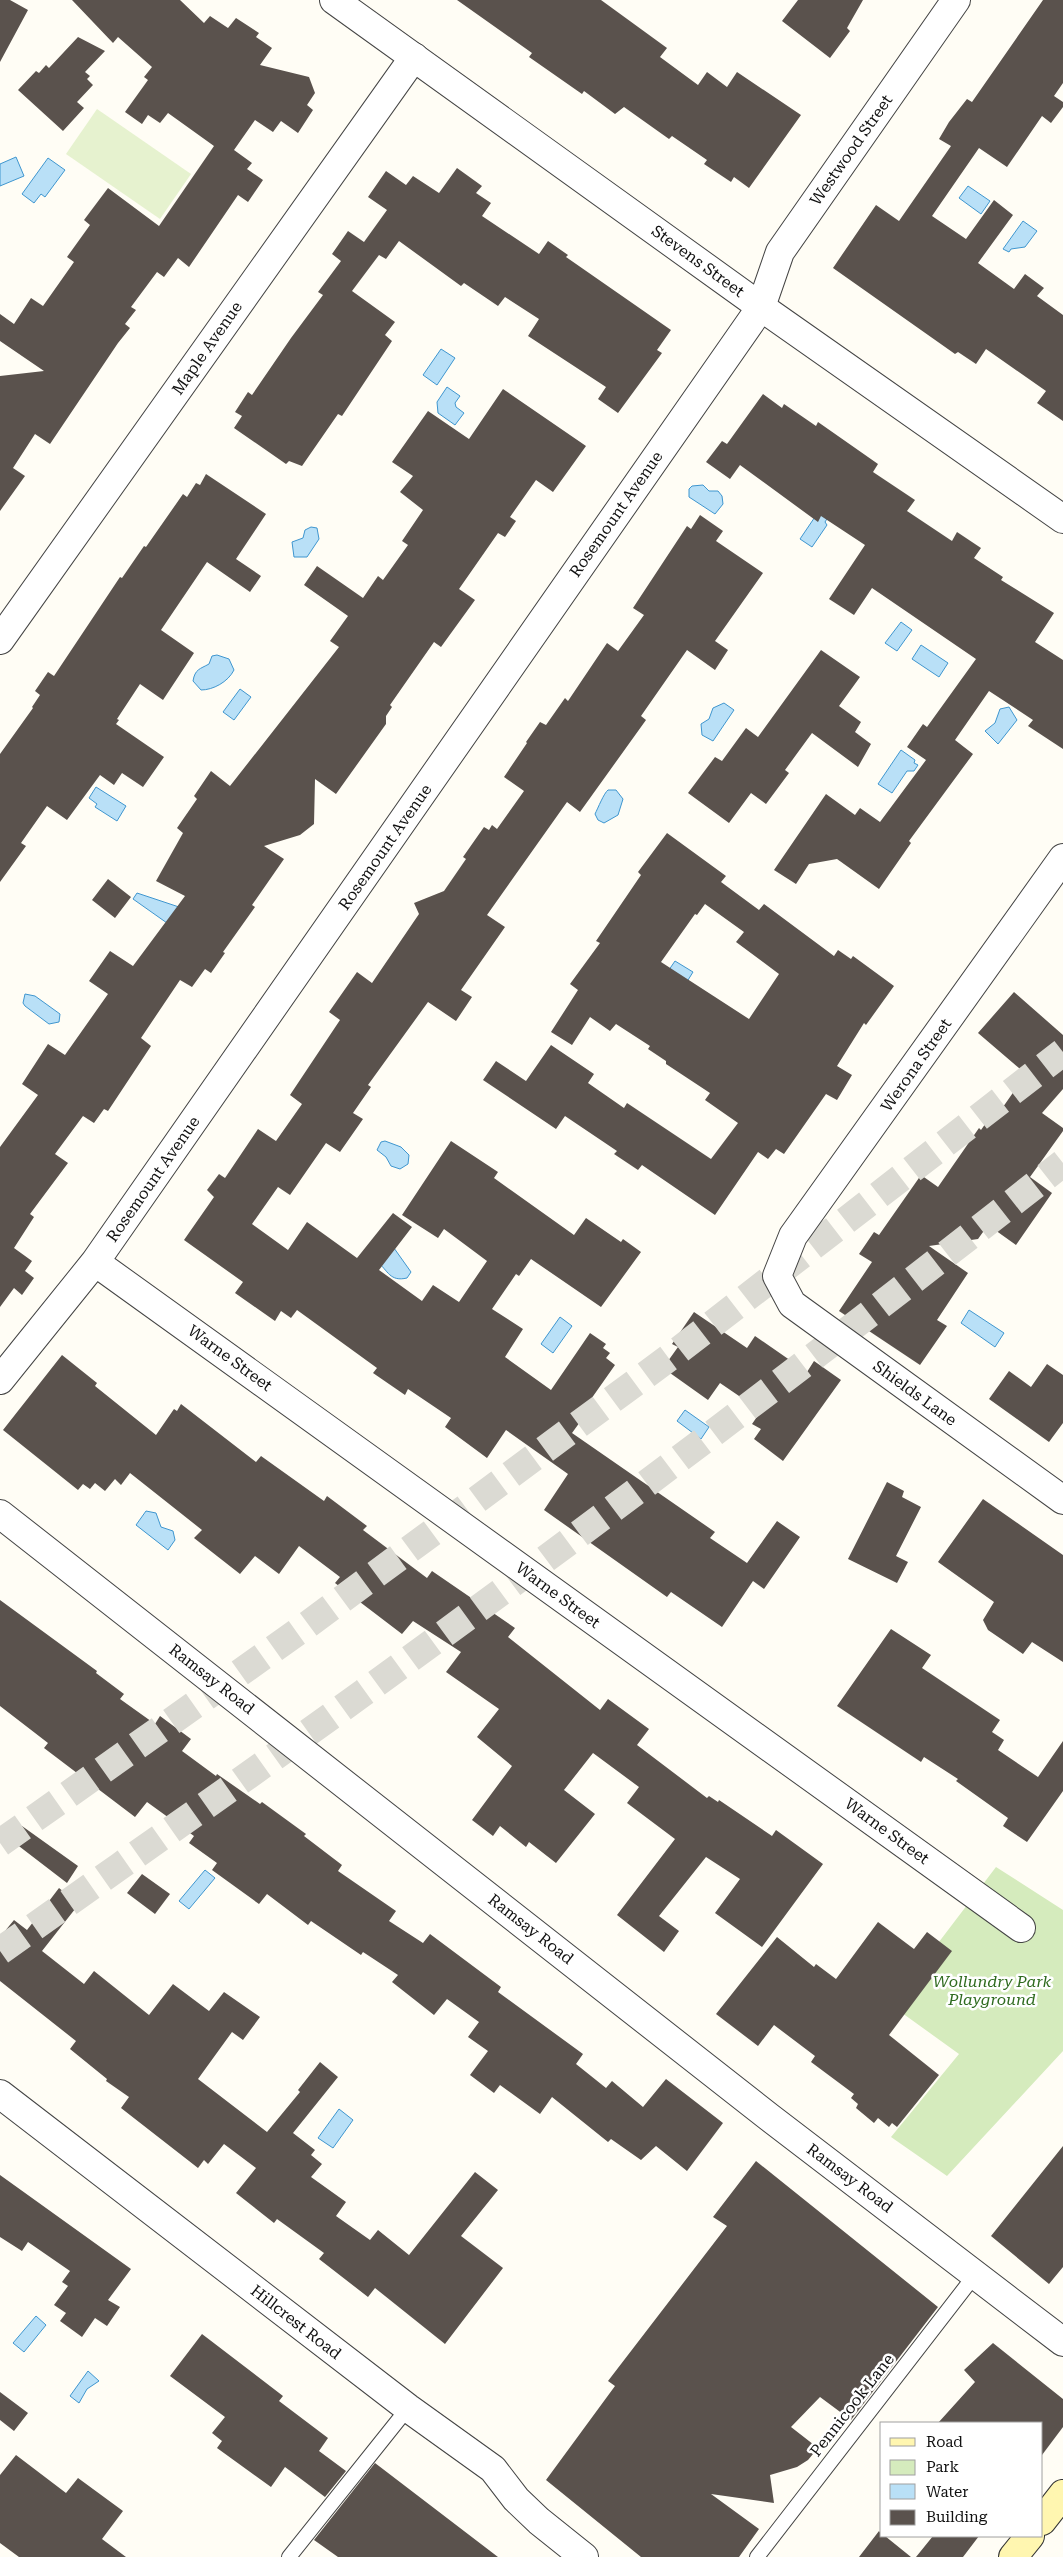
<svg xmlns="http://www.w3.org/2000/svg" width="1063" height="2557" viewBox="0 0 1063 2557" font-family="'Roboto Serif',serif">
<rect width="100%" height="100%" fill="#fffdf5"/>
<!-- green -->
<path fill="#d5ebbd" d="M996 1867 1063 1910V2051L947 2176 891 2137 959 2054 891 2005Z"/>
<!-- pitch -->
<path fill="#e6f2cf" d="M97 109 191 174 160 219 66 154Z"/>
<!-- water -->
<path fill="#b9e0f7" stroke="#3f96cf" d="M16 157 24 176 0 186V164Z
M48 158 65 170 45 197 41 194 34 203 22 194Z
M968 186 990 201 981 214 959 198Z
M1023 221 1037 231 1025 247 1011 249 1009 252 1003 249Z
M441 349 455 358 437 385 423 375Z
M447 387 460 396 455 403 456 407 464 413 455 425 438 413 437 402Z
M703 485 709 491H718L722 496 723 504 715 514 689 497V489L692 486Z
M821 508 830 514 825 522 827 525 812 547 800 539Z
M311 527 317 528 319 539 307 557H294L292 542 303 538 305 530Z
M901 622 912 630 897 651 885 643Z
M921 645 948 663 939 677 912 659Z
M217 655 229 659 234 670C228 682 213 690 201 690L193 681C195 669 200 669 209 664L212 656Z
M240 689 251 697 234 720 223 712Z
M724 703 734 710 713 741 702 735 701 724 709 719 713 708Z
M1009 707 1017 720 998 744 985 731 995 723 1000 709Z
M901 750 915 760 914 763 918 765 914 771H907L892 793 878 784Z
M96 787 126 806 117 821 95 807 97 804 89 798Z
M608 790H616L623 799 618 815 604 823 598 820 595 814C598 808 604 793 608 790Z
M137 893 179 907 167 923 133 899Z
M675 961 693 972 680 993 658 986Z
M25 994 35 996 60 1014 59 1022 49 1024 25 1006 23 1003Z
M385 1141 401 1147 409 1155 408 1164 400 1169 391 1166 386 1157 377 1150 381 1142Z
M389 1241 411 1272 407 1278C390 1282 388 1271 377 1261Z
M969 1310 1004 1333 995 1347 961 1323Z
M560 1317 572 1326 553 1353 541 1344Z
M685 1410 709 1427 701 1439 677 1421Z
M146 1511 156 1513 161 1527 173 1531 175 1540 168 1550 136 1525Z
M205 1870 215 1878 189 1909 179 1901Z
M339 2109 353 2120 333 2148 318 2138Z
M36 2316 46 2325 24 2352 13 2343Z
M88 2371 99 2381 87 2389 79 2403 70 2396Z"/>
<!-- building -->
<path fill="#5a524d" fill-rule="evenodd" d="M0 0H10L28 10 0 62Z
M72 0H180L204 23 210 16 228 28 236 18 259 33 256 37 272 48 260 65 309 77 315 93 307 105 313 110 298 133 281 121 273 132 255 120 234 150 252 163 247 169 263 180 248 202 238 195 189 267 178 258 164 277 157 272 131 307 136 310 125 324 130 328 118 343 50 444 35 434 13 468 25 476 0 511V376L44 371 0 341V314L14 324 31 298 43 306 74 262 67 257 90 225 84 220 108 188 159 226 214 146 168 113 160 123 148 115 142 124 125 112 148 80 144 77 152 67 118 37 113 43Z
M457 0H601L667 48 660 57 698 85 707 72 727 87 737 72 801 115 749 188 734 177 731 182 704 164 707 160 672 136 669 139 624 107 615 114 584 91 582 94 529 57 532 53Z
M798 0H863L847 28 850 31 830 58 782 21Z
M1043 0H1063V83L1054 96 1063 102V107L1051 123 1042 116 1007 167 979 148 932 216 966 239 994 200 1013 215 978 263 1014 289 1025 274 1044 288 1037 296 1063 315V421L1037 403 1046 391 986 349 976 364 958 352 955 354 833 268 876 205 899 221 951 146 939 139 949 122 967 99 972 102Z
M78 37 105 51 85 72 90 76 87 79 93 85 77 102 84 108 63 131 18 90 36 71 39 73 46 65 49 68Z
M457 168 482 186 476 193 491 203 482 216 539 254 548 241 568 255 566 257 671 330 657 350 662 353 618 413 598 399 606 387 528 336 539 319 505 297 498 306 464 283 461 286 399 241 386 259 379 255 352 291 395 322 385 335 392 341 342 416 338 414 302 466 289 461 286 464 234 428 242 416 235 412 248 392 252 395 291 338 323 295 318 292 341 261 332 254 348 231 364 242 387 210 368 197 386 171 406 185 413 176 439 193Z
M503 389 586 446 553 492 536 480 510 517 516 521 505 537 498 533 459 589 475 600 441 647 434 642 390 705 392 707 386 716V724L336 794 315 779 314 824 300 835 264 846 284 859 252 905 255 907 223 952 225 953 211 973 205 969 192 987 180 980 141 1038 151 1046 108 1111 104 1109 94 1123 83 1116 55 1154 68 1163 30 1214 34 1217 14 1248 32 1261 25 1271 34 1278 22 1295 14 1288 0 1307V1147L38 1095 22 1084 48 1044 65 1055 108 994 89 981 110 951 133 966 185 896 156 881 183 833 177 828 197 799 194 796 211 771 230 786 339 647 330 641 348 616 304 585 317 566 363 598 378 576 383 580 408 545 402 541 423 510 400 492 413 476 392 462 428 411 469 439Z
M763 394 782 408 784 404 816 426 818 422 878 464 873 472 915 500 907 511 952 541 957 532 981 548 974 558 1003 577 1001 580 1054 613 1035 642 1063 660V749L1028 726 1033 720 989 691 955 740 973 754 909 841 911 843 879 889 837 859 809 864 796 884 774 870 826 794 855 815 860 808 880 822 926 760 907 747 923 724 927 727 976 659 872 588 854 615 829 599 865 545 821 516 818 522 740 465 730 479 706 462 722 441 727 444Z
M206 474 266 514 236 559 261 576 250 592 207 562 161 630 194 653 163 700 140 684 117 719 119 720 116 724 164 757 143 787 122 773 114 785 100 775 67 820 47 806 21 843 26 846 0 882V754L33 708 32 707 40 695 35 691 48 672 54 676 120 577 122 578 144 546 146 547 183 494 187 497 196 483 200 485Z
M700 515 723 531 716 541 763 573 715 641 728 650 715 670 687 650 641 716 646 720 580 812 567 802 487 915 505 927 461 990 472 997 456 1021 428 1002 368 1085 371 1087 353 1113 363 1119 340 1152 326 1143 290 1195 278 1187 252 1224 288 1250 307 1222 357 1258 393 1213 412 1227 379 1270 422 1301 433 1285 459 1302 487 1261 444 1229 438 1238 402 1215 451 1141 498 1172 494 1178 574 1235 586 1218 621 1242 623 1239 641 1252 601 1307 531 1259 519 1276 516 1274 492 1309 523 1329 505 1357 551 1390 590 1333 606 1344 603 1348 610 1353 606 1358 615 1365 589 1402 593 1404 572 1433 715 1532 710 1538 747 1563 777 1521 800 1537 764 1589 753 1581 722 1627 671 1592 667 1597 544 1510 568 1474 506 1430 487 1458 445 1427 451 1418 408 1389 405 1395 373 1373 377 1368 297 1310 291 1318 281 1311 275 1321 235 1293 243 1282 184 1240 214 1197 207 1190 219 1174 225 1178 258 1129 276 1141 302 1104 290 1095 340 1020 329 1012 357 972 372 983 419 914 414 903 444 891 466 859 463 857 484 827 489 830 492 825 497 829 524 791 504 777 527 743 526 742 540 722 546 725 565 698 568 701 607 643 618 651 644 615 633 608 687 526 691 529Z
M821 650 860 677 839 706 861 722 855 732 871 744 858 767 812 733 785 770 789 773 766 804 751 793 729 823 688 793 715 757 722 761 746 728 758 737Z
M667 833 726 876 721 882 759 910 764 904 834 956 838 950 851 959 853 956 894 986 866 1025 864 1023 837 1066 852 1075 837 1100 826 1094 784 1154 776 1149 768 1159 758 1152 715 1215 642 1165 638 1170 614 1154 617 1151 565 1116 556 1129 483 1080 496 1061 526 1081 551 1045 594 1074 588 1083 624 1108 627 1103 711 1159 738 1123 705 1100 710 1093 666 1064V1061L648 1049 650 1046 616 1024 610 1031 590 1017 572 1045 551 1032 578 990 570 984 600 943 596 941 641 875 638 872ZM705 904 744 932 736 942 779 974 749 1019 661 962 695 914 697 915Z
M108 879 131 897 115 918 92 900Z
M1014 992 1063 1035V1089L1042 1113 1063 1128V1131L1030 1177 1052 1193 1016 1245 988 1225 978 1239 929 1246 968 1273 937 1320 947 1326 920 1365 839 1311 872 1262 859 1254 874 1232 879 1235 921 1175 938 1187 979 1128 981 1130 999 1104 1003 1107 1026 1074 978 1033Z
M694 1312 747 1348 755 1336 807 1372 814 1361 841 1380 783 1461 754 1439 761 1429 752 1424 761 1411 720 1383 708 1400 663 1368 678 1347 672 1344Z
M62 1355 97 1383 95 1386 156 1435 174 1409 177 1411 181 1404 256 1462 261 1456 324 1501 327 1496 367 1526 363 1530 427 1578 432 1571 515 1628 508 1637 600 1710 608 1699 649 1729 637 1745 707 1798 709 1796 718 1802 719 1800 772 1836 776 1830 823 1864 762 1947 715 1913 740 1879 706 1857 659 1916 679 1931 664 1952 617 1915 675 1839 627 1803 639 1787 593 1753 564 1790 595 1814 556 1863 529 1842 526 1847 500 1826 493 1836 472 1820 512 1766 477 1737 499 1709 446 1672 461 1652 413 1621 402 1634 335 1583 340 1577 299 1546 279 1574 255 1556 240 1574 194 1538 202 1530 130 1473 121 1485 115 1479 105 1491 95 1483 90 1489 83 1484 78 1490 3 1430Z
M1047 1364 1063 1375V1423L1049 1442 989 1399 1009 1371 1031 1387Z
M887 1482 904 1491 902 1497 921 1507 896 1556 908 1562 897 1583 848 1559Z
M983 1499 1063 1555V1662L1032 1642 1023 1654 988 1630 983 1620 994 1602 938 1562Z
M0 1600 97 1671 96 1673 124 1694 120 1699 155 1724 160 1716 191 1739 182 1751 216 1776 217 1774 260 1804 262 1802 306 1834 304 1836 342 1865 338 1871 396 1911 389 1921 423 1943 430 1934 501 1987 498 1992 583 2054 576 2064 606 2088 612 2081 643 2107 666 2079 723 2123 687 2171 656 2146 641 2160 611 2139 608 2142 552 2097 540 2114 500 2085 494 2093 470 2075 488 2051 468 2037 479 2022 447 1999 434 2015 392 1982 398 1975 363 1952 361 1955 311 1921 308 1925 267 1894 259 1904 212 1870 217 1863 189 1843 194 1836 147 1802 135 1817 44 1748 48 1743 0 1706Z
M891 1629 931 1655 922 1668 1000 1720 992 1732 1004 1740 998 1750 1038 1777 1063 1741V1791L1027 1842 1003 1826 1008 1818 956 1781 958 1779 924 1757 921 1762 837 1706Z
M22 1826 78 1866 67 1883 11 1840Z
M142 1874 170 1894 155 1914 127 1893Z
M59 1888 79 1904 42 1951 84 1984 94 1971 149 2015 173 1984 209 2011 224 1992 260 2017 243 2040 232 2032 198 2079 267 2132 300 2092 298 2090 320 2062 338 2077 293 2133 315 2150 311 2155 322 2164 311 2177 346 2202 336 2216 370 2240 378 2230 409 2255 475 2172 498 2190 461 2236 503 2268 445 2344 375 2288 368 2297 319 2259 324 2253 277 2219 274 2223 236 2193 256 2168 224 2144 208 2164 204 2160 198 2168 121 2108 129 2097 106 2081 107 2079 70 2049 76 2041 0 1981V1937L14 1920 27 1930Z
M878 1922 914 1949 927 1932 952 1951 889 2035 939 2075 897 2127 892 2123 889 2127 878 2118 874 2123 856 2108 858 2104 851 2098 854 2094 811 2062 815 2056 774 2025 758 2046 716 2014 777 1937 814 1967 816 1964 836 1979Z
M1063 2146V2267L1049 2284 991 2236Z
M756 2161 938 2307 851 2420 820 2397 791 2427 818 2448 808 2460 797 2467 770 2475 774 2503 711 2494 759 2529 739 2557H641L546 2480 615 2386 608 2381 727 2226 713 2217Z
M0 2175 131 2269 108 2300 120 2307 107 2326 95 2318 82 2337 60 2321 66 2313 54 2305 68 2286 62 2282 70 2271 28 2242 22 2251 0 2237Z
M202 2334 283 2396 279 2401 328 2438 319 2451 346 2471 325 2497 285 2467 271 2487 217 2448 222 2441 212 2433 225 2417 170 2376Z
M993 2343 1063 2399V2427L1042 2455V2423H938L975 2382 964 2370Z
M0 2392 28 2413 14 2431 0 2420Z
M16 2455 66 2493 78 2478 123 2511 102 2539 126 2557H19L0 2543V2475Z
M375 2463 498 2557H338L314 2540Z
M879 2531 882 2536H885L911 2557H859Z
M933 2536H979L963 2557H916Z"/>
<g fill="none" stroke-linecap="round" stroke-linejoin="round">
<!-- motorway-tunnel -->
<path stroke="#dbdad3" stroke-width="28" stroke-dasharray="28 14" stroke-linecap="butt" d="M0 1843 303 1628 674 1354 1063 1052
M0 1951C121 1865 243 1780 363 1693 600 1521 833 1344 1063 1163"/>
<defs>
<path id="service" d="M289 2557 408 2408
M757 2557 975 2275"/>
<path id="minor" d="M0 640 414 57
M1063 858 793 1236 777 1276 792 1304 1063 1500
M95 1262 1021 1928
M0 1380 95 1262 761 307 780 252 956 0
M0 1514 769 2117 1063 2342
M0 2094 408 2408 493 2469 516 2499 539 2521 584 2557"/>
<path id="tertiary" d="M334 0 761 307 1063 519"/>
<path id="secondary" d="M1042 2521 1063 2494
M1013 2557 1030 2536"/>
</defs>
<!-- service casing -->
<use href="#service" stroke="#444" stroke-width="16"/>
<!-- minor casing -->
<use href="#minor" stroke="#444" stroke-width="30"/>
<!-- tertiary casing -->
<use href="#tertiary" stroke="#444" stroke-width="30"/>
<!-- secondary casing -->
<use href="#secondary" stroke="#333" stroke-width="30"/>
<!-- service -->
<use href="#service" stroke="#fff" stroke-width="14"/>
<!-- minor -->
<use href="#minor" stroke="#fff" stroke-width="28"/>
<!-- tertiary -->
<use href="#tertiary" stroke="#fff" stroke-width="28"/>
<!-- secondary -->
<use href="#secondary" stroke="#fff6b0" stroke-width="28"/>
</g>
<g text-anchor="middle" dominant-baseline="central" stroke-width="5" stroke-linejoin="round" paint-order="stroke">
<!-- street labels -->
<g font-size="16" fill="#111" stroke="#fff">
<text transform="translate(851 150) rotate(-55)">Westwood Street</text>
<text transform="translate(698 261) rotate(36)">Stevens Street</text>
<text transform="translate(207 348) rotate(-55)">Maple Avenue</text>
<text transform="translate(616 514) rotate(-55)">Rosemount Avenue</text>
<text transform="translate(385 847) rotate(-55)">Rosemount Avenue</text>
<text transform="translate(916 1065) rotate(-55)">Werona Street</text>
<text transform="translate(153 1179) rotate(-55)">Rosemount Avenue</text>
<text transform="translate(230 1358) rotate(36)">Warne Street</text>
<text transform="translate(915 1393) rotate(36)">Shields Lane</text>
<text transform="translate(558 1595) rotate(36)">Warne Street</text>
<text transform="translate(212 1679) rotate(38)">Ramsay Road</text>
<text transform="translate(887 1831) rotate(36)">Warne Street</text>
<text transform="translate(531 1929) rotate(38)">Ramsay Road</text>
<text transform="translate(850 2178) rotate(37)">Ramsay Road</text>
<text transform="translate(296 2322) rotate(38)">Hillcrest Road</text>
<text transform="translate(852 2405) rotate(-52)">Pennicook Lane</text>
</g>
<!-- park labels -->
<g font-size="16" font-style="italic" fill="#2f6b1f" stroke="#fff">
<text x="992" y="1981">Wollundry Park<tspan x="992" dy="18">Playground</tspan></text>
</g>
</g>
<!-- legend -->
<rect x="880" y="2422" width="162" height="115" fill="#ffffff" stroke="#a0a0a0"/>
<rect x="890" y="2438" width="25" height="8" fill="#fff6b0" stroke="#a0a0a0"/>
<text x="926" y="2447" font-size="15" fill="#111111">Road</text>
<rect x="890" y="2460" width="25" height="15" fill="#d5ebbd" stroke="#a0a0a0"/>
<text x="926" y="2472" font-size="15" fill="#111111">Park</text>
<rect x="890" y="2484" width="25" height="15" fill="#b9e0f7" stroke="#a0a0a0"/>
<text x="926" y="2497" font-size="15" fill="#111111">Water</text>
<rect x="890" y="2510" width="25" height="15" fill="#5a524d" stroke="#a0a0a0"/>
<text x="926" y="2522" font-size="15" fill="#111111">Building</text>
</svg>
